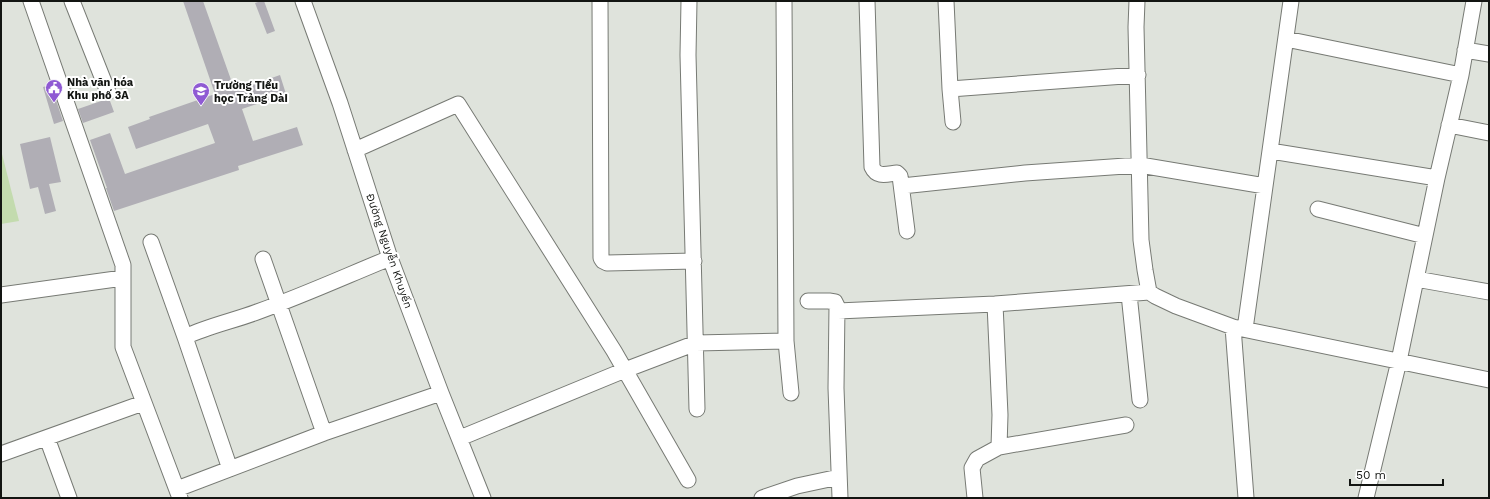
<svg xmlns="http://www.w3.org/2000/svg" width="1490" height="499" viewBox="0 0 1490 499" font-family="'Work Sans',sans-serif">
<rect width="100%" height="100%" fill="#dfe3dc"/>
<!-- green -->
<path fill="#c3dbae" d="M1 150 19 221 1 224Z"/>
<!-- building -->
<path fill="#b0aeb5" d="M183 1H203L235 91 280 75 286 94 242 109 253 141 297 127 303 145 238 166 239 170 114 211 106 188H107L90 140 110 133 125 174 215 143 208 124 136 149 128 127 150 119 149 117 215 94Z
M261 1H264L275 31 267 34 255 3Z
M51 85 63 121 54 124 43 87Z
M104 100 110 101 114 112 83 123 78 109Z
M50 137 61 182 49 184 56 211 45 214 38 187 30 189 20 144Z"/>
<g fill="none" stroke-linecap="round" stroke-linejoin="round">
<defs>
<path id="minor" d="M31 1 123 265V347L180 498
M72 1 108 92
M303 1 340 103 390 258 441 393 483 498
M600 1 601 258 603 261 607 263 694 261
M689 1 688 55 697 409
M867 1 872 167C877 178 887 174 897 173L900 176 907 231
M946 1 950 89 953 122
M1137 1 1136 27 1141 240 1145 270 1149 292 1155 296 1176 306 1233 327 1489 380
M1286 39 1461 75
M1465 50 1489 54
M950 89 1138 75
M1449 125 1489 133
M355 150 458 104 614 351 688 480
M1270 151 1437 178 1461 75 1474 1
M902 186 1025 173 1140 165 1265 186
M1318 209 1425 236
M151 242 185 337 230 469
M263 259 324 433
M1416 279 1489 292
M1129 294 1140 400
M1 295 123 278
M808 301H829L835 302 837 306 836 388 840 498
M838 311 995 304 1149 292
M1233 327 1246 498
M1245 329 1291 1
M185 337C208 326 233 321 257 312 302 296 346 276 390 258
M786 341 791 393
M47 438 69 498
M460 438 625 370 696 343 786 341 784 1
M999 447 1126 425
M1 454 143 403
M177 489 324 433 441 393
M762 498 797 486 839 477
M975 498 972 468 977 459 999 447 1000 415 995 304
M1366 498 1399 361 1437 178"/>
</defs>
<!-- minor casing -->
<use href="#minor" stroke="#777a74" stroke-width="17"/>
<!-- minor -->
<use href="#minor" stroke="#fff" stroke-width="15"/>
</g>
<!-- icons -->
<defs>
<symbol id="civic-pin" viewBox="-11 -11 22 30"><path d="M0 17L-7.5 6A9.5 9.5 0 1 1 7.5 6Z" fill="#8f5ad3" stroke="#fff"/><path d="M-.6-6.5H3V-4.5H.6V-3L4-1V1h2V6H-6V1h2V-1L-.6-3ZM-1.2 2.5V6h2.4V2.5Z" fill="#fff"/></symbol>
<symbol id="school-pin" viewBox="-11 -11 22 30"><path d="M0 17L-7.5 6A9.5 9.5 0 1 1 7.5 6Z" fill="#8f5ad3" stroke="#fff"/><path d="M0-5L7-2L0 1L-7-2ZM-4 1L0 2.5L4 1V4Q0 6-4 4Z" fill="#fff"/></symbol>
</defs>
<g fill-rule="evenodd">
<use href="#civic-pin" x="44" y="78" width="20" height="27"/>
<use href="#school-pin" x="191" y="81" width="20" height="27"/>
</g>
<g text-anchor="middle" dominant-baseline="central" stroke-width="4" stroke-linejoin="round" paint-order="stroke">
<!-- poi labels -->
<g font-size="11" font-weight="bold" fill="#131512" stroke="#fff" text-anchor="start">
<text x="67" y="82">Nhà văn hóa<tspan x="67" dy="13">Khu phố 3A</tspan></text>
<text x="214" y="85">Trường Tiểu<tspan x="214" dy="13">học Trảng Dài</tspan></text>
</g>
<!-- street labels -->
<g font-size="11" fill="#131512" stroke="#fff">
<text transform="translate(389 251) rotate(71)">Đường Nguyễn Khuyến</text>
</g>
</g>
<!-- border -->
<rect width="1490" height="499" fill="none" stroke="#131512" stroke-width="4"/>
<!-- scale -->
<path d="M1350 479v6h93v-6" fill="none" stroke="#131512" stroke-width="2"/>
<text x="1356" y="479" font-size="12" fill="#131512" stroke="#ffffff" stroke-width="3" paint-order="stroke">50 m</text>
</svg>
